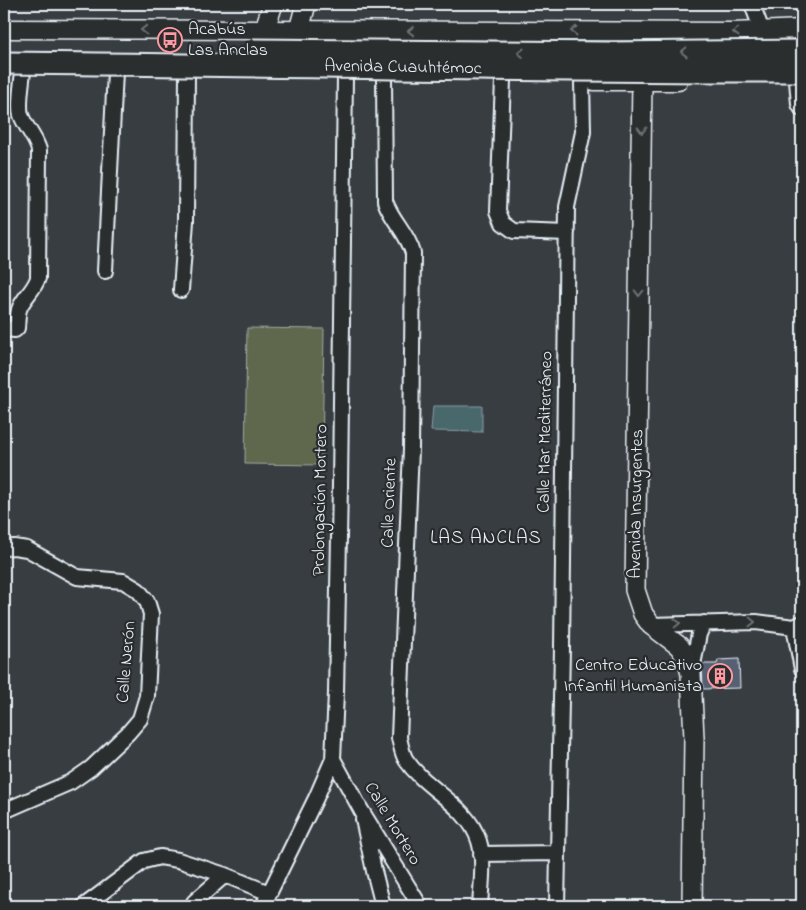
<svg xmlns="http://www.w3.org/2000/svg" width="806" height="910" viewBox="0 0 806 910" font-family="'Indie Flower',sans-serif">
<rect width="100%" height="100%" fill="#383d42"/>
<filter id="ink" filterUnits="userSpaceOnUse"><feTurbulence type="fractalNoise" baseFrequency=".02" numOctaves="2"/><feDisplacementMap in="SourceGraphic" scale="10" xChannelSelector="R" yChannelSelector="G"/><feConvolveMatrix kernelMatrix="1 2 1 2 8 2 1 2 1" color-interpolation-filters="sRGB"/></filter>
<g filter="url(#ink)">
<!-- green -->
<path fill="#5e674e" stroke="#a3aca3" d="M247 328 324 329 322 465 245 464Z"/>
<!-- water -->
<path fill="#49676c" stroke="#899ea4" d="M433 406H482V432L431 431Z"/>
<!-- building -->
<path fill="#576172" stroke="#e8f1f8" d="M739 659 740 688 703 689 702 664H717L718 660Z"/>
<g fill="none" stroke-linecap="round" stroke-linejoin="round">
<defs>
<path id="minor" d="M752 4 762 31 797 81 799 104 802 109
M384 78 385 201C392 221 407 232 413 253L411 449 399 738C401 745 402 754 406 760 427 791 467 804 479 841 485 861 481 886 480 906
M503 80 498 211 503 223 514 231 567 233
M105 271 115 72
M181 290 186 221 187 73
M4 329 15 330 17 328C18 321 17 313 20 307 25 296 34 290 38 278L39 150C35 136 25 127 21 115 18 104 22 83 23 71
M4 548 14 547 27 549 77 577 123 581 138 590 147 601 151 614 147 696 140 719 128 733 91 768 71 782 4 811
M651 625 756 622 794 627 802 623
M794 627 802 669
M692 670 699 634 704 623
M333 759 361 810 420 906
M363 819 374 871 383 906
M481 854 557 853
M194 902 225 875
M84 906 144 861 160 857 178 860 225 875 269 893
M263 906 316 798 333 759 336 693 340 485 345 77
M557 906 562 648 567 207 583 132 582 81"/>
<path id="tertiary" d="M4 29 733 32 802 29
M594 81H678"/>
<path id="secondary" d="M257 63 264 31 273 4
M290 63 306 4
M642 81 635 590 643 614 651 625 679 646 687 658 691 674 694 738 692 906"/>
</defs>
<!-- minor casing -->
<use href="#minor" stroke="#e8f1f8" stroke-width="18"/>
<!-- tertiary casing -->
<use href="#tertiary" stroke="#e8f1f8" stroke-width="21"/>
<!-- secondary casing -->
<use href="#secondary" stroke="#e8f1f8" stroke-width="22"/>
<!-- minor -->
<use href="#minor" stroke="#2a2d2e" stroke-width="14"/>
<!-- tertiary -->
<use href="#tertiary" stroke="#2a2d2e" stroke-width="18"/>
<!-- secondary -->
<use href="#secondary" stroke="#2a2d2e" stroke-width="19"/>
<defs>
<path id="primary-bridge" d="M253 50 609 53 802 51
M4 63C270 65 536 72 802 71"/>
</defs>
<!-- primary-bridge casing -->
<use href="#primary-bridge" stroke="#e8f1f8" stroke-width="25" stroke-linecap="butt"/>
<!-- primary-bridge -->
<use href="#primary-bridge" stroke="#2a2d2e" stroke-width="21"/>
</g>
<!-- one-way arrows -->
<defs><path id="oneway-chevron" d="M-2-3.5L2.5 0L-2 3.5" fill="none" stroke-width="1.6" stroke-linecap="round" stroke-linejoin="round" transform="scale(1.25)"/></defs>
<g stroke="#6c7275">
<use href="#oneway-chevron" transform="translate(144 30) rotate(-180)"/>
<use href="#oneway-chevron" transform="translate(411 31) rotate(-180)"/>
<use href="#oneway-chevron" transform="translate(574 31) rotate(-180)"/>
<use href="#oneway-chevron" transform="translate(736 32) rotate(180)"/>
<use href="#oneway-chevron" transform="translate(684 52) rotate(179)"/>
<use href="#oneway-chevron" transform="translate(521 53) rotate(-179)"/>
<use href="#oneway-chevron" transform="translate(642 130) rotate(91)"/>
<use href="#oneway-chevron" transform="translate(639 293) rotate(91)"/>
<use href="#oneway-chevron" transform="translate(752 622) rotate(1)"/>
<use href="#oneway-chevron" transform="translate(677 623) rotate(-2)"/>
</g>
</g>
<!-- icons -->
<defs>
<symbol id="bus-ring" viewBox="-11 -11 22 22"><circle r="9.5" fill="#2a2d2e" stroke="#ff9aa2" stroke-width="1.5"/><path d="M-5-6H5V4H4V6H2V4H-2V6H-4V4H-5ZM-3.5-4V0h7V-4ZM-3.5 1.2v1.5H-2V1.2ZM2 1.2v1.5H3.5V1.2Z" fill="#ff9aa2"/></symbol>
<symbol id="building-ring" viewBox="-11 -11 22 22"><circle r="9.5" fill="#2a2d2e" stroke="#ff9aa2" stroke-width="1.5"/><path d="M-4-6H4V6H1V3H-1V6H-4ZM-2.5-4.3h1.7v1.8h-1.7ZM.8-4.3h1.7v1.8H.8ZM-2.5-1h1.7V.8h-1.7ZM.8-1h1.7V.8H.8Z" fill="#ff9aa2"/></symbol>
</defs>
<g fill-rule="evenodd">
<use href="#bus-ring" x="156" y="26" width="28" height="28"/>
<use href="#building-ring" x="706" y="662" width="28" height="28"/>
</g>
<g text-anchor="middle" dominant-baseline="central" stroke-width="4.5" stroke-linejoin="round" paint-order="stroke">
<!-- poi labels -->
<g font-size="18" fill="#e8f1f8" stroke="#2a2d2e" text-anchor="start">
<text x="188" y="30">Acabús<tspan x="188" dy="21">Las Anclas</tspan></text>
<text x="702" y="666" text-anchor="end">Centro Educativo<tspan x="702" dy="21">Infantil Humanista</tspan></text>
</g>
<!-- street labels -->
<g font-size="18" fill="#e8f1f8" stroke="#2a2d2e">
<text transform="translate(403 68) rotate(1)">Avenida Cuauhtémoc</text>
<text transform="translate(546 432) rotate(-89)">Calle Mar Mediterráneo</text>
<text transform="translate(321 500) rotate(-89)">Prolongación Mortero</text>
<text transform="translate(390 503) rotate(-88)">Calle Oriente</text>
<text transform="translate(637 504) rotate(-89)">Avenida Insurgentes</text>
<text transform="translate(127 662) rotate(-85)">Calle Nerón</text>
<text transform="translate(392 824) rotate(59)">Calle Mortero</text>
</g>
<!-- neighbourhood labels -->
<g font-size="19" letter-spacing="1" fill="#e8f1f8" stroke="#2a2d2e">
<text x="486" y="538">LAS ANCLAS</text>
</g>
</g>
<!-- margin -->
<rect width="806" height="910" fill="none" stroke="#2a2d2e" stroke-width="20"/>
<rect x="10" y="10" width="786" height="890" fill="none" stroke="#e8f1f8" stroke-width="2" filter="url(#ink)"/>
</svg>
